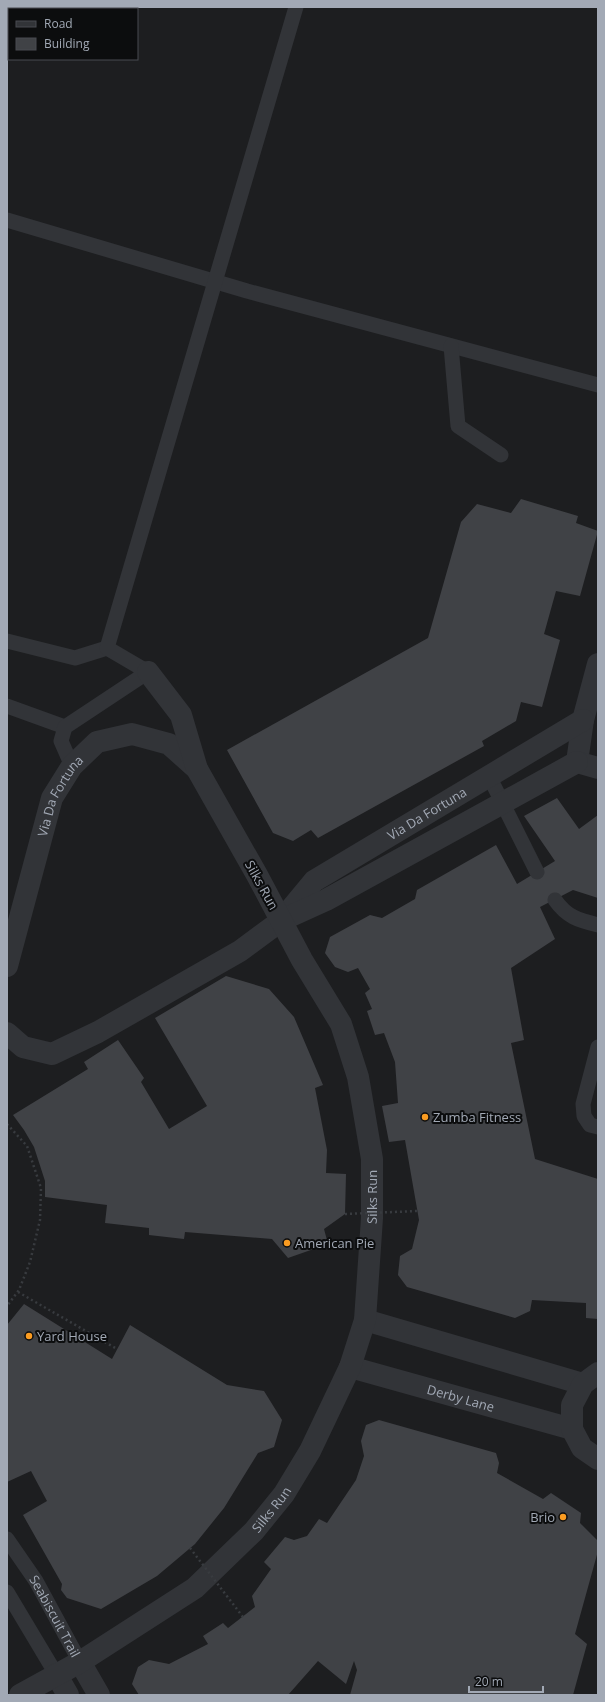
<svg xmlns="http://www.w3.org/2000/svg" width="605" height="1702" viewBox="0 0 605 1702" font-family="'Open Sans',sans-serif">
<rect width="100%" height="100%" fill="#111213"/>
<!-- built -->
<path fill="#1d1e20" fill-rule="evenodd" d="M7 7H598V1695H7ZM9 9H137V59H9Z"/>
<!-- building -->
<path fill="#404246" d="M521 499 578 516 576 523 598 531 580 596 556 591 544 634 560 640 542 707 521 702 516 721 482 741 484 746 318 838 311 830 293 841 273 833 227 750 428 638 461 522 477 504 511 513Z
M557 798 579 829 598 815V898L573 890 540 907 555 939 511 968 524 1040 511 1043 535 1159 598 1179V1319L586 1318V1303L532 1300 530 1311 515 1318 407 1287 398 1275 400 1256 412 1249 419 1220 405 1140 389 1142 382 1106 398 1103 395 1062 384 1033 375 1035 367 1011 372 1009 365 993 370 989 358 968 348 972 335 967 325 953 330 937 370 915 382 918 415 899 417 890 496 845 517 884 555 861 524 816Z
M226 976 269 989 294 1017 323 1085 315 1088 327 1150 326 1173 346 1174 345 1214 324 1229 328 1244 288 1258 272 1239 185 1232 184 1239 149 1235V1228L105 1223 107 1205 45 1197V1181L34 1147 24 1130 13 1115 88 1069 84 1062 118 1040 144 1078 141 1082 169 1129 207 1106 155 1018Z
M24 1304 112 1359 130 1325 227 1385 264 1391 282 1420 274 1447 258 1453 224 1508 195 1544 157 1576 101 1609 67 1598 61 1590 62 1584 23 1515 47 1501 31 1471 7 1482V1325Z
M379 1420 496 1453 499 1463 497 1473 543 1499 551 1493 581 1513 580 1523 598 1541V1551L575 1634 587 1644 573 1695H350L357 1670 354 1661 346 1684 318 1661 288 1695H139L132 1684 138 1667 149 1660 169 1664 208 1644 203 1636 223 1623 228 1628 255 1607 252 1596 271 1569 264 1562 285 1537 294 1540 307 1536 319 1519 327 1523 356 1480 364 1456 361 1441 366 1425Z"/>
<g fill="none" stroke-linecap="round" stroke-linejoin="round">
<!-- path -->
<path stroke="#383b3f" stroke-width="2.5" stroke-dasharray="2 3" stroke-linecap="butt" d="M7 1124 27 1146 41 1188 40 1220 30 1262 19 1290 7 1306
M18 1292 117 1349"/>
<!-- service -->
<g stroke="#323438" stroke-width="15">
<path d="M7 220 247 291 598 385"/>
<path d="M451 346 458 426 501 455"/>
<path d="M7 641 75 658 107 648"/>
<path d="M7 706 65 727"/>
<path d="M72 766 61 741 65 727 148 672 107 648 296 7"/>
<path d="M489 776 537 872"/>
<path d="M555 900C567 917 578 920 598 925"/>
<path d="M598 1047 583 1104 584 1116 590 1125 598 1127"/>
<path id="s1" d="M7 1539 36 1581 80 1662"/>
<path d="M7 1592 56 1674"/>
</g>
<!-- minor -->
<g stroke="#323438" stroke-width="22">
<path d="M577 762 583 720 598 664"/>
<path d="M577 762 598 768"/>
<path id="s2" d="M285 916 314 881 583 720"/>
<path id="s3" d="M7 966 52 798 72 766 97 742 132 734 169 744 197 769"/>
<path d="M7 1033 23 1047 52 1054 98 1032 240 951 282 920 326 900 577 762"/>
<path d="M365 1320 583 1384"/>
<path id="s4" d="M350 1367 572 1429"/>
<path d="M598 1373 583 1384 572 1405V1429L582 1448 598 1459"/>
<path d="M80 1662 99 1695"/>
<path d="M56 1674 68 1695"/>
<path id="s5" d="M20 1695 80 1662 195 1588 254 1531 284 1494 310 1451 350 1367 365 1320 372 1218V1159L358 1077 341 1024 302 960 257 875 197 769 181 715 148 672"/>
</g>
<!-- path-bridge -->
<path stroke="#383b3f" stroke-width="2.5" stroke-dasharray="2 3" stroke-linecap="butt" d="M345 1214 417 1211
M190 1548 243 1617"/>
</g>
<!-- markers -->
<g fill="#fb9c21" stroke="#0c0d0e" stroke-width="1.5">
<circle cx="425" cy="1117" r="4"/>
<circle cx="287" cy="1243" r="4"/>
<circle cx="29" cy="1336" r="4"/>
<circle cx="563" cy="1517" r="4"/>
</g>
<g text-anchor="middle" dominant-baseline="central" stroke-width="4" stroke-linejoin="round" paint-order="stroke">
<!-- street labels -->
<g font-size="13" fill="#a2a9b5" stroke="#0c0d0e">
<text stroke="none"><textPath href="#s3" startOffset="179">Via Da Fortuna</textPath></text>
<text stroke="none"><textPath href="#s2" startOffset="177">Via Da Fortuna</textPath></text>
<text transform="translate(262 885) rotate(61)">Silks Run</text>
<text stroke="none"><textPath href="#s5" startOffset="651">Silks Run</textPath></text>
<text stroke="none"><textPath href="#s4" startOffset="115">Derby Lane</textPath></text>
<text stroke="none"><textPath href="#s5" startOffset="315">Silks Run</textPath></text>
<text stroke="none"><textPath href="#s1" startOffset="91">Seabiscuit Trail</textPath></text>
</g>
<!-- poi labels -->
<g font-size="13" fill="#a2a9b5" stroke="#0c0d0e" text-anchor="start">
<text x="433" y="1117">Zumba Fitness</text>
<text x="295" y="1243">American Pie</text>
<text x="37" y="1336">Yard House</text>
<text x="555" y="1517" text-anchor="end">Brio</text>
</g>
</g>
<!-- border -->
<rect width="605" height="1702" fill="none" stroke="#a2a9b5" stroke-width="16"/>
<!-- legend -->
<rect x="8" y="8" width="130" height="52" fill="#0c0d0e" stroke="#484b51"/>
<rect x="16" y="21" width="20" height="6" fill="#323438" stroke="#484b51"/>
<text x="44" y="28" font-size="12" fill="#a2a9b5">Road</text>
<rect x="16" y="38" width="20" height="12" fill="#404246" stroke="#484b51"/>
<text x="44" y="48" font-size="12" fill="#a2a9b5">Building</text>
<!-- scale -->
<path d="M469 1686v6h74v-6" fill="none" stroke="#a2a9b5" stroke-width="2"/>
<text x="475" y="1686" font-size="12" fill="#a2a9b5" stroke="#0c0d0e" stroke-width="3" paint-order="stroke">20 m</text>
</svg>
